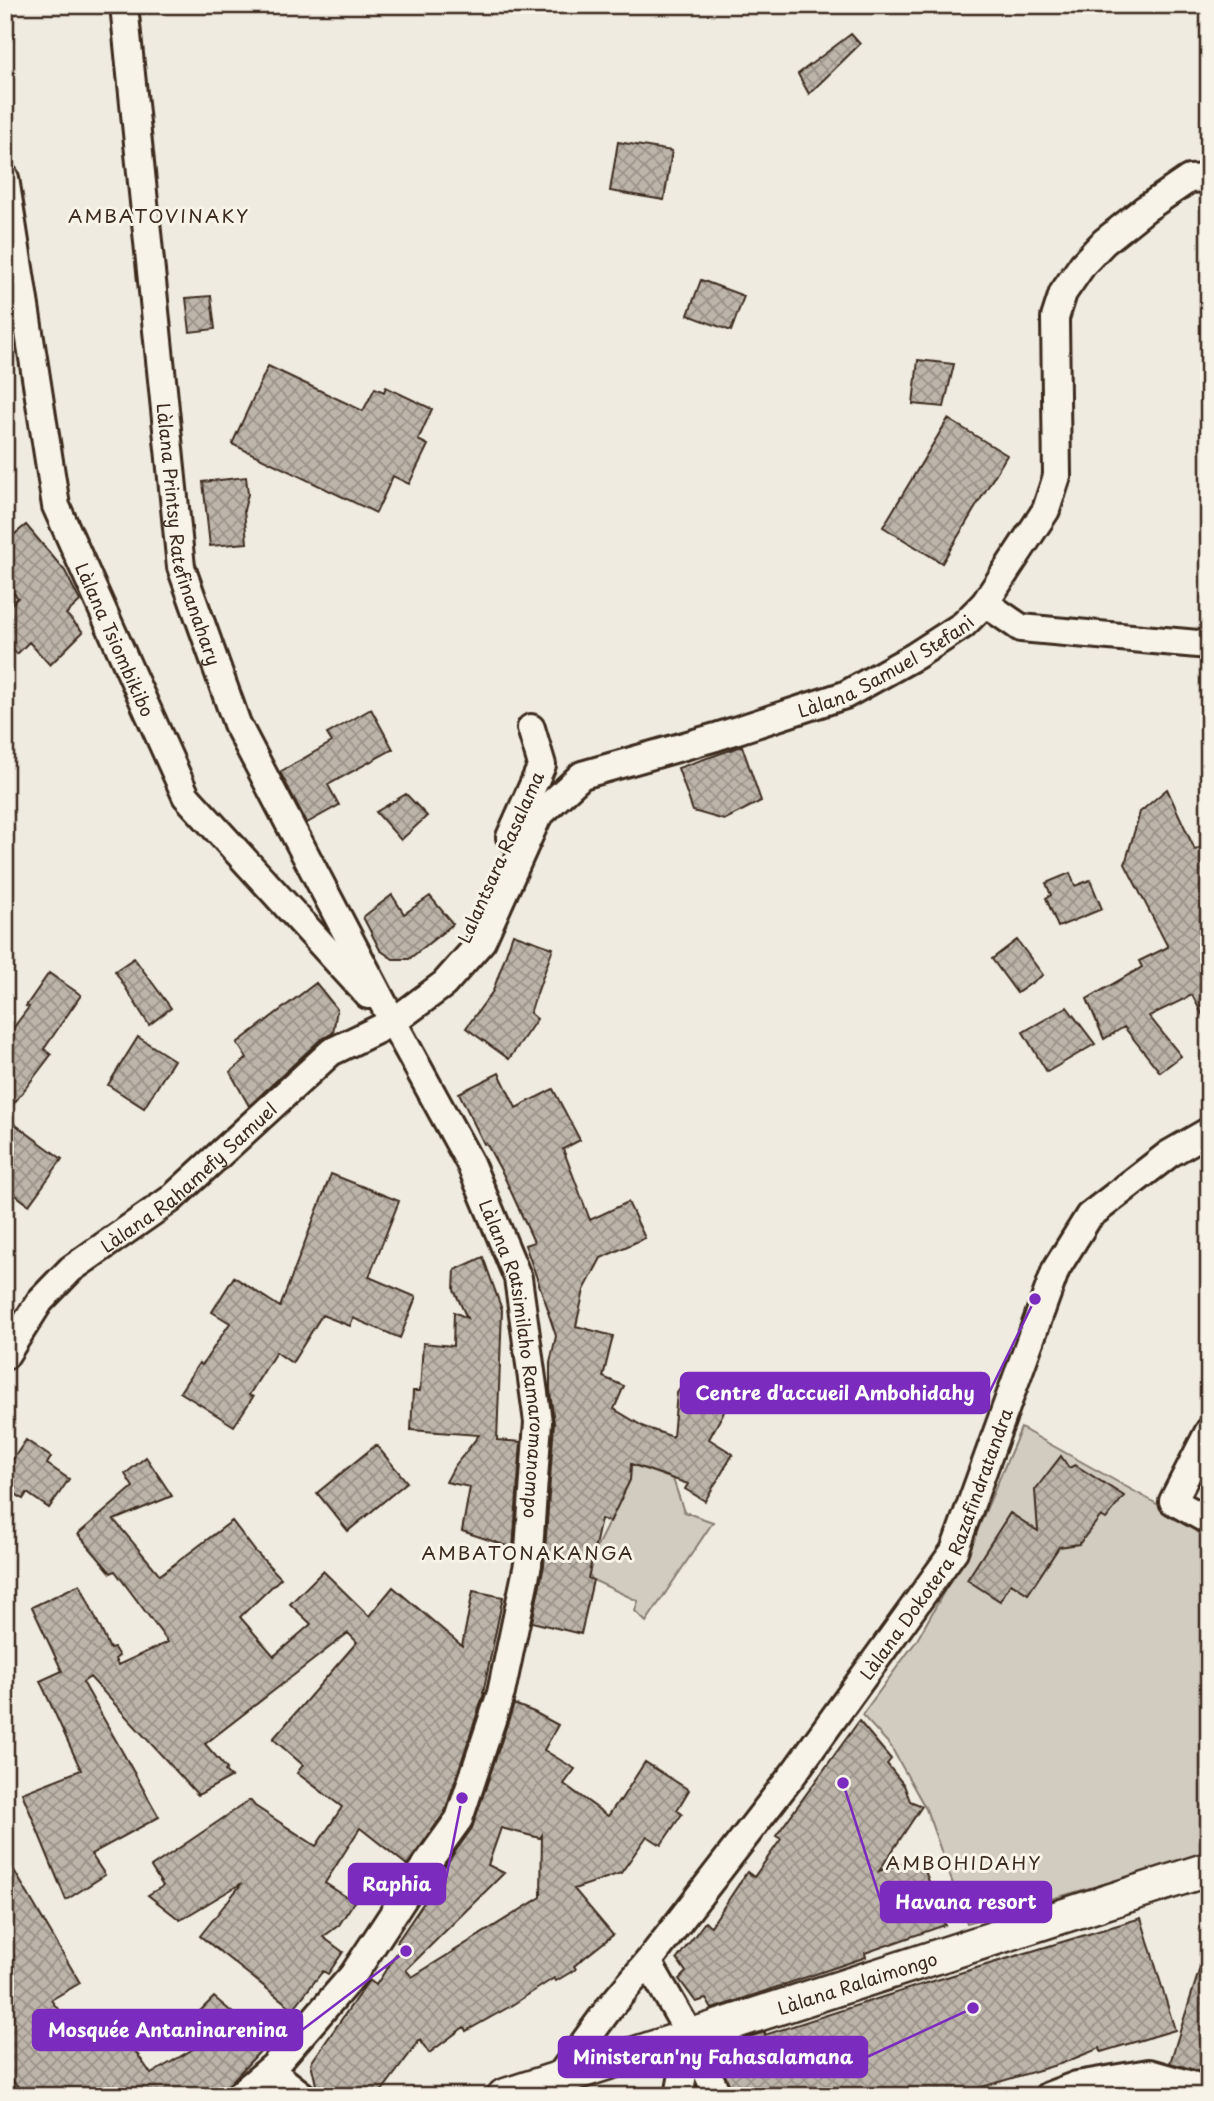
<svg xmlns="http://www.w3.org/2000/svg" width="1214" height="2101" viewBox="0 0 1214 2101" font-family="'Playpen Sans',sans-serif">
<defs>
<pattern id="building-cross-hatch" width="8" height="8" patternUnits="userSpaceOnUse" patternTransform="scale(1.75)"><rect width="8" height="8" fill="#bdb5aa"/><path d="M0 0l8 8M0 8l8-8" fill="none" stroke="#9b938a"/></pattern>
</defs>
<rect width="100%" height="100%" fill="#efebe0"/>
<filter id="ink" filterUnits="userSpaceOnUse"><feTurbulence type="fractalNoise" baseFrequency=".0143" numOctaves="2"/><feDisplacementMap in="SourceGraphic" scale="14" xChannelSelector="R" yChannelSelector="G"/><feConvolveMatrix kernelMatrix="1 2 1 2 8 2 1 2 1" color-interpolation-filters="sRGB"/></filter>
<g filter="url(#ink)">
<!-- green -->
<path fill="#d1cbc0" stroke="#867a6f" stroke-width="2" d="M1021 1428 1209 1533V1854L967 1923 926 1809 890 1745 862 1715 917 1640 974 1538Z
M631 1464 673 1479 684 1512 713 1522 646 1622 635 1611 638 1601 593 1580 589 1574 594 1552 630 1480Z"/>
<!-- building -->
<path fill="url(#building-cross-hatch)" stroke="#3b2a1e" stroke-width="2" fill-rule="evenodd" d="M851 34 860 44 809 94 798 74Z
M618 142 672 151 664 200 610 191Z
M701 280 744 296 731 331 688 315Z
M211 296 215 329 190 332 186 298Z
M918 360 954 364 944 407 913 404Z
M268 366 363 411 375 388 384 392 386 387 432 409 418 440 428 445 409 484 393 476 376 513 232 444Z
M948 419 1007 455 942 563 883 527Z
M246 477 248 494 244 510 247 543 210 546 203 482Z
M26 525 65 571 80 601 66 614 83 632 50 665 29 642 17 654 5 641V609L18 598 5 583V542Z
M371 709 393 749 328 785 339 805 307 823 280 772 332 742 327 734Z
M742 746 761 801 724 820 693 811 678 768Z
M1167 789 1195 850 1209 843V1027L1192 995 1149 1016 1181 1056 1160 1072 1124 1027 1104 1039 1087 999 1142 967 1139 961 1168 947 1125 864 1140 812Z
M406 794 427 816 401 840 376 812Z
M1070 873 1075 886 1090 880 1102 909 1058 927 1046 898 1051 895 1046 883Z
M392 895 404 914 430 896 453 924 409 959H393L380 950 363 917Z
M513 934 553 948 530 1013 537 1019 509 1059 466 1028 493 991Z
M1017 940 1043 975 1017 993 992 959Z
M134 958 171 1008 149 1025 115 971Z
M49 973 81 995 44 1049 51 1055 5 1115V1039L29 1007 26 1006Z
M316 983 337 1009 333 1033 320 1040 249 1106 230 1072 247 1058 237 1043Z
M1067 1007 1095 1044 1047 1072 1023 1032Z
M138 1037 174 1060 144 1108 108 1085Z
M499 1073 516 1108 553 1089 580 1140 563 1149 590 1220 628 1202 645 1238 601 1258 584 1290 576 1326 613 1336 603 1377 624 1386 614 1409 644 1427 673 1437 677 1393 685 1381 730 1401 709 1439 733 1454 705 1501 685 1489 688 1484 631 1464 630 1480 610 1522 601 1519 588 1578 593 1580 581 1634 532 1622 544 1565 554 1423 550 1391V1363L556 1336 548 1312H549L525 1245 534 1242 503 1174 486 1143 484 1144 459 1093Z
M5 1117 62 1159 29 1205 5 1187Z
M331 1174 399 1201 369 1277 416 1297 400 1338 353 1318 350 1326 322 1315 292 1363 276 1352 249 1395 253 1397 234 1426 180 1392 199 1363 202 1365 230 1323 212 1312 234 1277 280 1307Z
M483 1257 502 1310 497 1440 521 1442 513 1548 462 1531 470 1487 446 1482 454 1467 479 1435 411 1430 413 1391H420L423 1343 453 1346 454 1312 467 1318 454 1290 455 1270Z
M26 1440 51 1457 47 1464 69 1479 49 1508 27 1493 23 1499 5 1487V1471Z
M376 1445 407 1482 348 1531 317 1493Z
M1061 1456 1069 1468 1075 1465 1124 1496 1106 1519 1101 1516 1079 1544 1059 1547 1028 1594 1011 1583 1000 1601 967 1580 1010 1513 1038 1531 1035 1490Z
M146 1457 172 1496 114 1520 160 1575 232 1521 255 1551 281 1578 240 1617 274 1656 311 1624 290 1604 323 1571 369 1616 393 1587 462 1646 473 1591 503 1597 483 1693H484L445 1812 407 1865 360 1828 325 1883 354 1902 339 1925 323 1937 343 1952 328 1974 323 1971 293 2009 200 1936 242 1883 180 1920 148 1895 163 1886 151 1867 250 1800 255 1806 316 1846 342 1807 297 1773 303 1765 273 1739 357 1642 348 1633 205 1744 227 1769 225 1771 231 1777 198 1795 90 1677 83 1682 159 1817 91 1854 105 1875 66 1900 22 1793 81 1770 40 1681 62 1671 32 1607 80 1584 110 1649 114 1648 119 1656 115 1659 118 1665 168 1642 115 1571 111 1573 78 1534 133 1487 125 1474Z
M514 1704 534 1712 558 1725 544 1750 575 1769 564 1784 608 1816 619 1800 620 1801 645 1762 689 1790 677 1810 682 1814 661 1845 647 1836 621 1873 574 1889 613 1935 574 1966 576 1969 556 1981 554 1978 509 2007 466 2031 464 2027 429 2053 420 2040 378 2096H330L317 2089 311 2063 369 1980 376 1985 402 1945 397 1942 435 1886 432 1884 472 1828ZM501 1828 540 1838 542 1835 541 1897 412 1977 406 1970 504 1873 488 1865Z
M859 1721 891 1759 887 1764 904 1785 910 1801 922 1806 879 1871 920 1857 945 1925 865 1953 866 1957 712 2009 706 1999 696 2002 679 1979 686 1972 677 1959 705 1922 711 1926 747 1872 754 1877 781 1839 776 1836Z
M5 1855 80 1983 51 2000 90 2050 121 2030 151 2074 198 2046 196 2044 200 2041 193 2030 203 2017 200 2011 214 1997 268 2043 218 2096H28L5 2074V2017L13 2009 5 1996V1961L14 1956 5 1941Z
M1141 1918 1175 2030 1101 2052 1100 2048 1063 2063 965 2092V2096H733L721 2064 730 2043 765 2032V2035L917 1986Z
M1204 1955H1209V2074L1170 2063Z"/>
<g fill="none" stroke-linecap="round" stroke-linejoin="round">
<defs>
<g id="minor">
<path id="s1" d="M124 5 181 567 237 724 393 1022 470 1163 518 1278 538 1422 528 1564 501 1693 459 1819 418 1876 353 1975 274 2066 238 2096"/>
<path id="s2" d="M5 178 56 506 186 796 368 995"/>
<path d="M985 603 1021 628 1209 645"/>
<path d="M510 837 542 765 531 728"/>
<path id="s3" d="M5 1356 40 1301 71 1269 171 1199 331 1052 393 1022 444 984 482 941 538 816 582 775 716 737 845 695 915 656 963 625 985 603 1046 510 1057 476 1055 318 1063 293 1083 264 1104 242 1145 209 1189 179 1209 178"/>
<path d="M1209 1431 1173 1501 1209 1521"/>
<path d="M648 1962 690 2035 718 2096"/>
<path d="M276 2075 303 2096"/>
<path id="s4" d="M559 2077 610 2007 648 1962 794 1773 954 1551 1056 1269 1089 1216 1169 1154 1209 1131"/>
<path d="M679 2096 690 2035"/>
<path d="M1048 2096 1077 2085 1149 2073 1209 2090"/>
</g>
<g id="major">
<path id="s5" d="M504 2096 1209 1869"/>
</g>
</defs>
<!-- minor casing -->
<use href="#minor" stroke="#3b2a1e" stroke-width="32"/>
<!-- major casing -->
<use href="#major" stroke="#3b2a1e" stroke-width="38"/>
<!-- minor -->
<use href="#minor" stroke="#f7f3e8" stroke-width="26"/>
<!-- major -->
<use href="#major" stroke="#f7f3e8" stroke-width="33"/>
</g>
</g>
<g text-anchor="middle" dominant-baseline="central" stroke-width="6" stroke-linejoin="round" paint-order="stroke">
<!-- street labels -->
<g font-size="18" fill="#3b2a1e" stroke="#f7f3e8">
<text stroke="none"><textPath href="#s1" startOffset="534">Làlana Printsy Ratefinanahary</textPath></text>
<text stroke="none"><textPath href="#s2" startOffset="478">Làlana Tsiombikibo</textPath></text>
<text stroke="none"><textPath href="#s3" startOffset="1160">Làlana Samuel Stefani</textPath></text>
<text transform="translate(500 857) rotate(-66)">Lalantsara Rasalama</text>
<text stroke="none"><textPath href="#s3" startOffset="259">Làlana Rahamefy Samuel</textPath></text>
<text stroke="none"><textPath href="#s1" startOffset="1432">Làlana Ratsimilaho Ramaromanompo</textPath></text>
<text stroke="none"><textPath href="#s4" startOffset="656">Làlana Dokotera Razafindratandra</textPath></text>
<text stroke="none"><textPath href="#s5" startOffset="371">Làlana Ralaimongo</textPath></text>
</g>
<!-- neighbourhood labels -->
<g font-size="19" letter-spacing="2" fill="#3b2a1e" stroke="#f7f3e8">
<text x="159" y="215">AMBATOVINAKY</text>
<text x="528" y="1552">AMBATONAKANGA</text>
<text x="964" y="1862">AMBOHIDAHY</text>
</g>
</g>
<!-- callouts -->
<path fill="none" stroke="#7b2cbf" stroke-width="2.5" d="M1035 1299L989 1393M462 1798L445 1884M843 1783L881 1902M406 1951L302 2030M973 2008L867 2057"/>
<g fill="#7b2cbf" stroke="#f7f3e8" stroke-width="2.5">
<circle cx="1035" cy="1299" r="7"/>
<circle cx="462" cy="1798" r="7"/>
<circle cx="843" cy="1783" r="7"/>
<circle cx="406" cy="1951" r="7"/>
<circle cx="973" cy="2008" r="7"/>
</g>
<g fill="#7b2cbf" stroke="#7b2cbf" stroke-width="2.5">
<rect x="681" y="1373" width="308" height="40" rx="7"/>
<rect x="349" y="1864" width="96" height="40" rx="7"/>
<rect x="881" y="1882" width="170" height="40" rx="7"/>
<rect x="33" y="2010" width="269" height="40" rx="7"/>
<rect x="559" y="2037" width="308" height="40" rx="7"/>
</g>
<g font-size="19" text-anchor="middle" font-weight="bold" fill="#fff">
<text x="835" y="1400">Centre d'accueil Ambohidahy</text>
<text x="397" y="1891">Raphia</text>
<text x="966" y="1909">Havana resort</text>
<text x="168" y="2037">Mosquée Antaninarenina</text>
<text x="713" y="2064">Ministeran'ny Fahasalamana</text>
</g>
<!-- margin -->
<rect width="1214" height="2101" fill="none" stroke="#f7f3e8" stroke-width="28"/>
<rect x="14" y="14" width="1186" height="2073" fill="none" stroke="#3b2a1e" stroke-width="2.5" filter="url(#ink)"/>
</svg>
